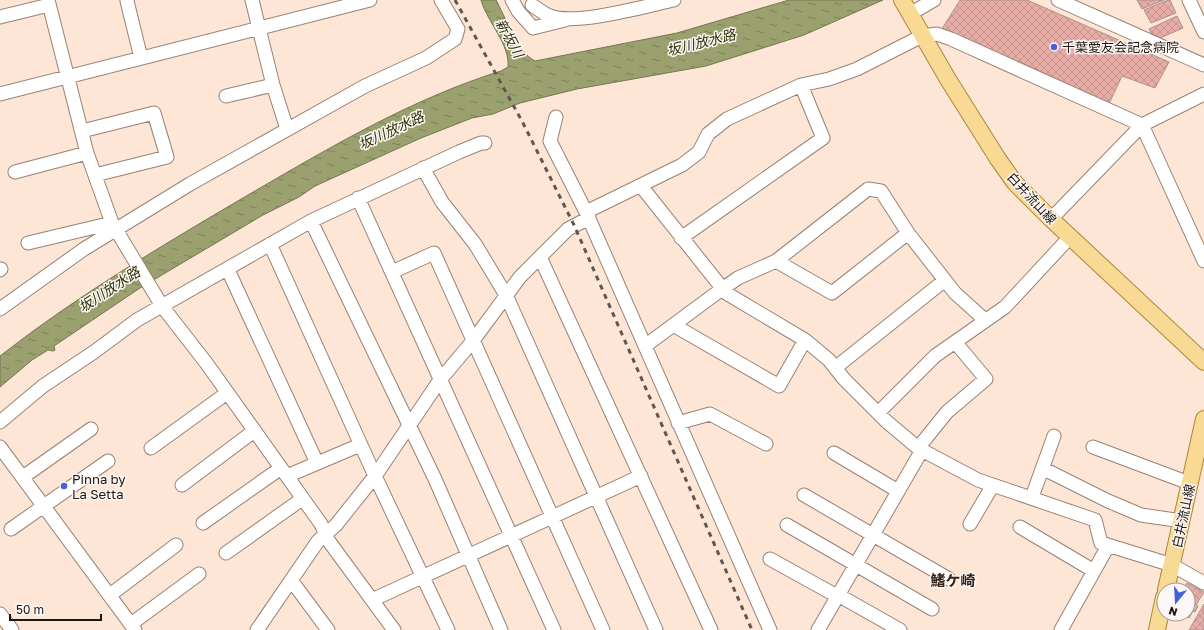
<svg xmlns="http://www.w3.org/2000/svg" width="1204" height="630" viewBox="0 0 1204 630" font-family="'Golos Text','Noto Sans JP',sans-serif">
<defs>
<pattern id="water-ripples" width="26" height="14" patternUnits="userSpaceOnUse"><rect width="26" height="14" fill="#9aa06e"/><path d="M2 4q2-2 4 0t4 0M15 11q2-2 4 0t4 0" fill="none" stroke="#7d8159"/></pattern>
<pattern id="building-cross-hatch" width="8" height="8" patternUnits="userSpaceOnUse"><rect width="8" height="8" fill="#e7aca5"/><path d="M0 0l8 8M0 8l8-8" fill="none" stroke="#c6938d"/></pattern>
</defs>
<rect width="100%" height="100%" fill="#fee6d6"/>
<!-- water -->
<path fill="url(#water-ripples)" stroke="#757752" d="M481 0H496C505 16 518 53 535 61L677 33 789 0H883L804 35 706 66 577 89 520 103 493 114 472 118 421 138 315 186 299 197 263 215 140 288 54 346 55 350 53 351 48 350 32 360 0 387V356C78 295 163 245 248 195 329 148 411 99 501 71L508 67C510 44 487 22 481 0Z"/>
<!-- building -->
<path fill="url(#building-cross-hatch)" stroke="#ad928f" d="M960 0H1027L1169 62 1155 88 1122 76 1108 106 940 32Z
M1137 0H1164L1142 9Z
M1168 0H1170L1176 13 1151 23 1144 10Z
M1177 16 1183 28 1160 38 1152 34 1149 29Z
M1187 583 1204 592 1196 605 1198 606 1195 612 1193 611 1189 618 1183 614H1188V590H1183Z
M1204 604V630H1189Z"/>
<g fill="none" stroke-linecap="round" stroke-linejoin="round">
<defs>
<path id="minor" d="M48 0 87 153 112 223 162 306 207 364 321 524 328 540 394 630
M252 0 273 85 287 129
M512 0 518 11 533 28 565 20
M1058 0 1204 65
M1189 0 1204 32
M127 1 141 58
M532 5C538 9 544 14 550 16 575 26 646 6 674 0
M910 14 934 0
M0 17 49 5
M0 94 370 0
M226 96 273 85
M556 117 550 141 586 212 770 630
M82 131 154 113 167 157 95 175
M423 168 442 202 475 244 506 295 656 630
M15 172 87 153
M641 186 726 293 805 340 829 360 844 379 886 421 918 448 978 480 1095 520 1101 543 1172 565 1204 583
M358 198 554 630
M586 212 682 165 699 152 708 134 727 119 801 85 829 79 857 69 922 36 937 34 951 39 1142 125 1204 94
M1051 219 1142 125 1204 261
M311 221 435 479 501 630
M681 238 823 138 801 85
M28 243 112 223
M270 244 375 476 448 630
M540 257 711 630
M776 261 832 293 908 233
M0 270 1 269
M228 270 317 463
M392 272 434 253 603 630
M0 309 84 249 190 184 365 86 426 58 455 39 458 29 441 0
M675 326 779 386 805 340
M645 346 722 289 738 278 776 261 868 189 881 191 908 233 955 293 985 320
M835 368 945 280
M878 413 935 356 1005 307 1070 237
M0 422 43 386 94 352 137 320 311 221 459 152 481 143H485
M678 423 710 414 766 444
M0 447 135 630
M1093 447 1189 483
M151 448 227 393
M918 448 947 412 986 379 955 342
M834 453 898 491
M1044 469 1108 501 1141 515 1182 521
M287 476 360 445
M23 477 91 429
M182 485 254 431
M804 495 949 579
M1032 497 1054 436
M203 523 281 468
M970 524 993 485
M787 525 932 609
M1020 527 1094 571
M11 529 108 461
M226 553 302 499
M770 559 837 596
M291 580 328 630
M110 595 176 545
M838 595 900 630
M372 600 641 476
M0 614 12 630
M131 624 199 574
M257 630 318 541 336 525 375 476 440 380 472 342 520 277 568 229 589 218
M818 630 922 450
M1061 630 1108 546"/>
<path id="major" d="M902 0 949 81 998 159 1015 183 1051 219 1204 362
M1166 590 1204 419
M1157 630 1164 597"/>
</defs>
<!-- minor casing -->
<use href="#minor" stroke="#978274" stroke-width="15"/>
<!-- major casing -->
<use href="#major" stroke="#aa8638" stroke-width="18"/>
<!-- minor -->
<use href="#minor" stroke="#fff" stroke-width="13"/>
<!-- major -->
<use href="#major" stroke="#f9da94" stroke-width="16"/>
<!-- rail -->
<path stroke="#63564e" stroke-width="3" stroke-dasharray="5 5" stroke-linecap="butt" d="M455 0 523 123 574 225 752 630"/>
</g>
<!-- markers -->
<g fill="#4263d5" stroke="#fcf7f4" stroke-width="1.5">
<circle cx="1054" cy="47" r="4"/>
<circle cx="64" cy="486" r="4"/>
</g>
<g text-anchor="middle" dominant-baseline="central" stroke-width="3" stroke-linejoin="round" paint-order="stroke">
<!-- poi labels -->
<g font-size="13" fill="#1e1611" stroke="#fcf7f4" text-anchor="start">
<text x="1062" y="47">千葉愛友会記念病院</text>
<text x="72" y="479">Pinna by<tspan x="72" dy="15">La Setta</tspan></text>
</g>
<!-- street labels -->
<g font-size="13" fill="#1e1611" stroke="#fcf7f4">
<text transform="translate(1032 198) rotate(47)">白井流山線</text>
<text transform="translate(1183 516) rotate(-78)">白井流山線</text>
</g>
<!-- water labels -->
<g font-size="14" font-style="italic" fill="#2e3108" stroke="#fcf7f4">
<text transform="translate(510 38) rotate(61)">新坂川</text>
<text transform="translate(701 42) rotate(-14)">坂川放水路</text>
<text transform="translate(391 130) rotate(-25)">坂川放水路</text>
<text transform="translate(109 289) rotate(-33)">坂川放水路</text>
</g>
<!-- quarter labels -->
<g font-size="15" font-weight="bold" fill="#362519" stroke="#fcf7f4">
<text x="953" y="580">鰭ケ崎</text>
</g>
</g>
<!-- north arrow -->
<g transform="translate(1176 602) rotate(198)"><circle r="19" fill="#fcf7f4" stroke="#a39d99"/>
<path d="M0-3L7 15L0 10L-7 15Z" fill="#4263d5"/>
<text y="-6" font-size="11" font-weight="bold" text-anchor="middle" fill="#1e1611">N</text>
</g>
<!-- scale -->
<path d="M10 614v6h91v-6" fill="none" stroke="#1e1611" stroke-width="2"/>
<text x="16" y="614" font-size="12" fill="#1e1611" stroke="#fcf7f4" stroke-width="3" paint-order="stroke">50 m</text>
</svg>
